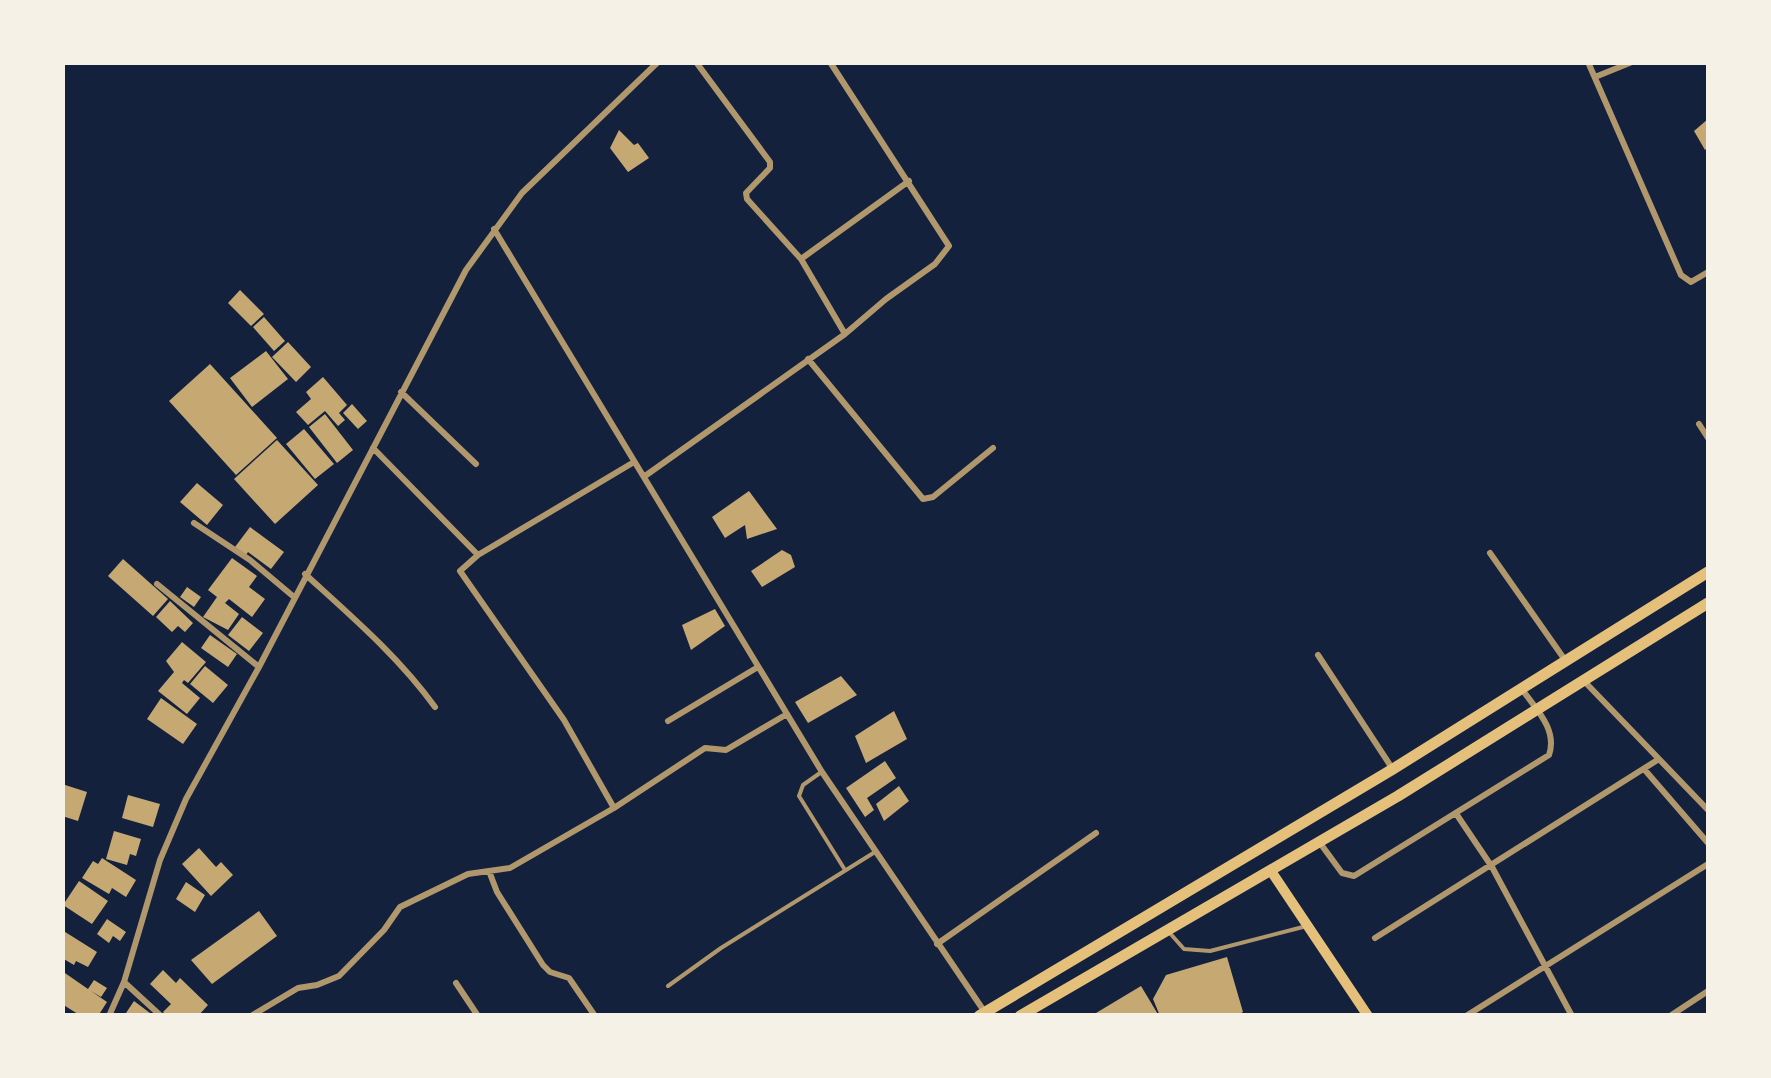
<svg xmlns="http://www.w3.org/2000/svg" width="1771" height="1078" viewBox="0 0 1771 1078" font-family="Commissioner,sans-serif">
<rect width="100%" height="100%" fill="#14213d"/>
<!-- building -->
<path fill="#c6a872" d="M1708 119V147L1705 150 1694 131Z
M619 130 634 145 638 143 649 158 628 172 610 148Z
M240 290 264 314 251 326 228 303Z
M264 317 285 341 274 351 253 327Z
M288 342 311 367 296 382 272 357Z
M266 351 288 379 252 407 230 378Z
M210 364 277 438 236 475 169 401Z
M323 377 347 405 339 413 345 420 338 426 325 411 308 425 296 412 311 399 306 392Z
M352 404 367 421 358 429 343 413Z
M325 414 353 450 337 463 309 427Z
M304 429 334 464 315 479 286 444Z
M277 440 318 485 275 524 234 479Z
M197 483 223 505 207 525 180 502Z
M749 491 777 529 747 539 745 525 725 538 712 517Z
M250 527 284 552 271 569 248 552 246 555 235 547Z
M782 550 791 555 795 567 762 587 751 571Z
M232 558 257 576 249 587 265 599 252 617 229 599 225 603 239 614 228 630 203 617 217 597 208 590Z
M123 559 168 599 153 616 108 576Z
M187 587 201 597 194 607 180 597Z
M170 601 193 623 185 632 178 626 172 632 156 617Z
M715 609 725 626 691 650 682 625Z
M242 617 263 633 249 651 228 635Z
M210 635 237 654 228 667 201 648Z
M182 642 206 662 188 683 184 680 182 683 200 698 187 714 158 691 174 672 166 661Z
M205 666 228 685 213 703 190 684Z
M841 676 857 695 808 723 795 702Z
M161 698 197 724 183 744 147 719Z
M894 711 907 739 866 763 855 736Z
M885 761 896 778 867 798 874 810 865 817 846 788Z
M62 784 87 792 78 821 62 816Z
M899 786 909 801 884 821 876 804Z
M128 795 160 804 153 827 122 818Z
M114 831 141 839 136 856 130 854 127 865 106 859Z
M199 848 216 867 221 862 233 875 211 896 182 864Z
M102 858 136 880 126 897 112 888 109 894 82 878 93 861 98 864Z
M79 881 108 901 92 924 63 905Z
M186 882 205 895 195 912 176 899Z
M259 911 277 936 212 984 191 960Z
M107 919 126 932 120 941 113 936 109 943 97 934Z
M62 930 97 952 88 967 76 961 74 965 62 958Z
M1227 957 1243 1012 1236 1016H1160L1153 999 1166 975Z
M163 970 176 983 180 978 208 1005 198 1016H167L163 1012 171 1004 150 984Z
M62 971 88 989 94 980 107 988 101 997 91 991 107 1002 98 1016H81L62 1004Z
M1141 986 1159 1016H1091Z
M134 1001 154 1016H124Z"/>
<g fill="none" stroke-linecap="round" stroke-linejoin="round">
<!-- service -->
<path stroke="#b1986c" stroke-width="4" d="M820 773 803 785 799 796 845 870
M1168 931 1184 949 1210 951 1303 927
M668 986 721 948 875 852"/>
<!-- minor -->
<path stroke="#b1986c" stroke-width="6" d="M830 62 949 246 935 264 886 299 845 334
M1588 62 1681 275 1691 282 1708 272
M1595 77 1632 62
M494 229 822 772 984 1011
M801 259 909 181
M808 359 923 499 933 497 993 448
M401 392 476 464
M1699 424 1708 438
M373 448 478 555
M645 476 845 334 801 259 747 199 746 193 770 168V162L696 62
M194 523 250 560 294 597
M1490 553 1565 660
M305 574C351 616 398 656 435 707
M157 584 259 667
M1318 655 1392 768
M1584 681 1708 810
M668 721 758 667
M1644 769 1708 843
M614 808 705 748 726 750 787 714
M1457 815 1492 867 1572 1016
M1320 843 1342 873 1354 876 1549 755C1558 729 1535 708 1521 688
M489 871 497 892 543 965 550 972 569 978 595 1016
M1375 938 1659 759
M937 944 1096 833
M124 982 161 1016
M456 983 478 1016
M109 1016 124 982 160 860 186 799 259 667 466 270 522 193 658 62
M251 1016 298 988 317 985 339 976 384 930 400 907 468 874 510 868 614 808 564 720 460 571 478 555 634 462
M1466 1016 1708 864
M1670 1016 1708 991"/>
<!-- secondary -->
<path stroke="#e5c07b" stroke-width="10" d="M1271 871 1368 1016"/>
<!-- trunk -->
<path stroke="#e5c07b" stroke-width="11" d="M979 1016 1393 769 1708 572
M1020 1016 1398 796 1708 603"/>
</g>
<!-- border -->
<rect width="1771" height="1078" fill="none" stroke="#f6f1e7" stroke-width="130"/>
</svg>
